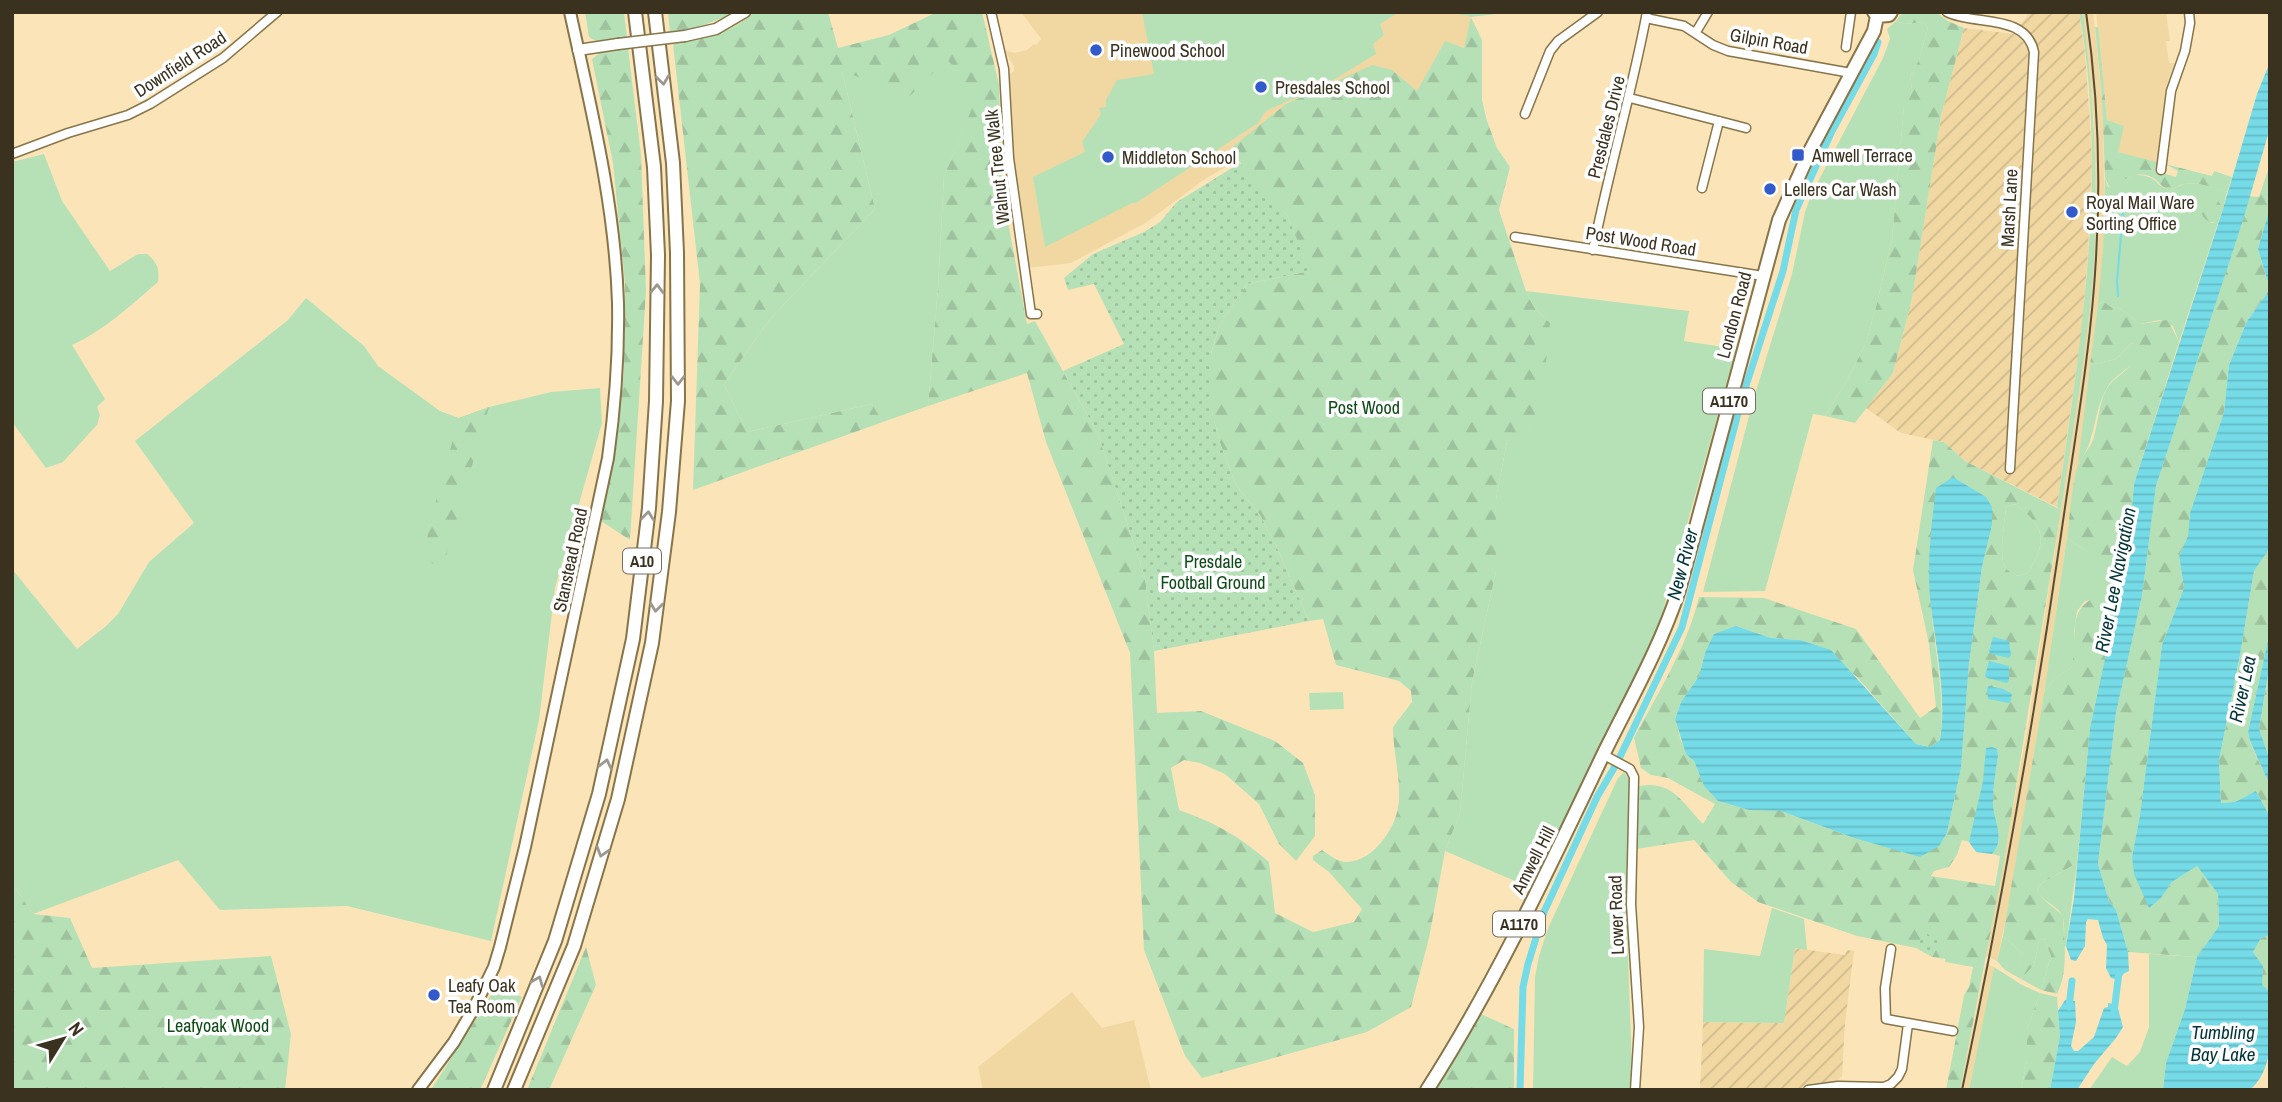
<svg xmlns="http://www.w3.org/2000/svg" width="2282" height="1102" viewBox="0 0 2282 1102" font-family="'Archivo Narrow',sans-serif">
<defs>
<pattern id="industrial-furrows" width="10" height="10" patternUnits="userSpaceOnUse" patternTransform="scale(1.75)"><rect width="10" height="10" fill="#f1d8a3"/><path d="M-1 1l2-2M0 10L10 0M9 11l2-2" fill="none" stroke="#cfba8c"/></pattern>
<pattern id="forest-firs" width="22" height="20" patternUnits="userSpaceOnUse" patternTransform="scale(1.75)"><rect width="22" height="20" fill="#b6e1b7"/><path d="M5 1l3.5 6h-7zM16 11l3.5 6h-7z" fill="#9dc29d"/></pattern>
<pattern id="park-dots" width="8" height="8" patternUnits="userSpaceOnUse" patternTransform="scale(1.75)"><rect width="8" height="8" fill="#b6e1b7"/><path d="M2 2h.1M6 6h.1" fill="none" stroke="#9dc29d" stroke-width="1.8" stroke-linecap="round"/></pattern>
<pattern id="water-rules" width="6" height="5" patternUnits="userSpaceOnUse" patternTransform="scale(1.75)"><rect width="6" height="5" fill="#74dbe7"/><path d="M0 2.5h6" fill="none" stroke="#65bcc6"/></pattern>
</defs>
<rect width="100%" height="100%" fill="#fbe5b8"/>
<!-- built -->
<path fill="#f1d8a3" d="M1021 12H1514L1471 16 1470 89 1247 155 1205 179 1147 222 1071 263 1027 268 1012 158 1008 75 1014 71V66L1004 50 1015 53 1027 50 1034 44 1036 45 1041 39Z
M2083 12H2093L2102 98 2105 216 2100 289 2078 464 2044 693 2012 889 1997 961 1986 956 2029 719 2061 510 2094 264 2096 199 2094 119Z
M2096 12H2166L2170 41H2166L2169 63H2175L2169 78 2164 100 2157 162 2118 152 2107 120Z
M1986 963 1994 967 1986 1008 1969 1090H1960Z
M1072 992 1102 1028 1134 1020 1151 1090H983L978 1067Z"/>
<!-- industrial -->
<path fill="url(#industrial-furrows)" d="M2030 12H2079L2085 53 2090 122 2092 161 2088 252 2082 329 2057 507 1965 461 1944 442 1901 433 1866 408 1893 373 1912 299 1941 116 1964 28 2014 34Z
M1795 948 1845 955 1847 950 1854 951 1845 1023 1842 1076 1835 1082 1814 1083 1796 1090H1700L1703 1022 1784 1023Z"/>
<!-- grass -->
<path fill="#b6e1b7" d="M1142 12H1399L1380 24 1384 35 1373 44 1376 54 1307 96 1292 99 1266 111 1258 123 1136 203H1132L1045 247 1033 177 1085 152 1082 142 1101 114 1099 108 1106 107V100L1117 80 1154 74Z
M2079 12H2083C2093 95 2099 178 2094 262 2088 345 2073 428 2061 510L2057 507C2080 348 2109 172 2079 12Z
M1896 21 1905 24 1923 22 1928 28 1919 60 1910 77C1913 90 1912 97 1904 107L1892 239 1877 303 1866 343 1851 373 1825 416 1813 414 1765 591 1703 592 1753 401 1792 274 1805 212 1812 193 1883 58 1890 39 1887 29Z
M947 59 978 95 944 176 938 288 928 406 883 422 872 404 747 432 724 384 770 319 875 209 842 71Z
M44 154 62 201 110 271 138 254H147C157 262 160 269 158 282 131 305 105 330 72 345L105 399 97 407 100 415 97 425 63 462 46 468 12 422V162Z
M2134 175C2158 174 2155 187 2169 189 2174 189 2179 186 2184 184 2200 181 2213 187 2227 192L2223 208 2220 204 2211 223H2218L2179 342 2173 326 2160 320 2140 324 2121 309 2111 307 2104 302 2098 304 2103 248 2105 178 2108 187Z
M1526 291 1689 311 1684 341 1736 349 1658 628 1531 888 1445 851 1460 813 1472 682 1496 571V499L1507 441 1530 426 1550 323 1535 308Z
M306 298 364 346 378 366 440 411 459 418 489 407 551 392 600 388 602 423 555 588 539 720 491 941 347 906 220 910 178 860 33 914 12 883V569L77 649 106 626 118 614 149 562 194 523 135 441 288 320Z
M2132 343 2137 346 2135 362C2126 370 2112 378 2107 388 2092 414 2097 440 2078 464L2090 365 2116 359Z
M2015 504C2045 527 2048 539 2028 573L2018 576C2013 573 2006 571 2004 565 1999 552 2005 521 2006 507Z
M2067 538 2086 551 2119 561 2128 552 2117 604 2106 597 2085 601 2077 611 2074 631 2076 654 2071 668 2055 678 2044 693Z
M1343 692 1344 709 1310 710 1309 693Z
M1624 772 1629 779V784L1626 898 1632 1070 1629 1090H1533L1535 977 1539 956 1549 926 1618 778Z
M2077 863 2066 946 2064 947C2064 938 2065 926 2063 918 2059 904 2041 903 2037 889L2042 883Z
M1772 908 1804 919 1807 950 1795 948 1784 1023 1703 1022 1704 949 1760 956Z
M2003 936 2022 953 2019 963 2007 964 2005 970 1997 961Z
M2044 938 2051 956 2041 990 2021 979 2034 965 2039 940Z
M2149 954 2197 957 2185 1009 2166 1063 2163 1090H2089L2112 1057 2127 1066 2140 1052 2149 1027Z
M1994 967 2022 985 2040 993 2027 1029V1061L2021 1090H1969Z"/>
<!-- forest -->
<path fill="url(#forest-firs)" fill-rule="evenodd" d="M585 12H624L627 38C614 40 600 46 589 37Z
M668 12H736L697 28 670 33Z
M754 12H828L838 48 889 35 937 12H982L999 85 1002 190 1027 324 1035 321 1098 434 1145 578 1154 651 1157 713 1201 711 1275 741 1303 763 1315 795V836L1296 861 1279 844 1259 804 1225 774 1200 763 1184 760 1171 768 1179 810C1216 823 1239 836 1269 862L1275 913 1313 932 1354 922 1362 909 1329 872 1313 860V856L1322 850C1330 855 1337 862 1347 862 1374 862 1399 824 1399 799 1400 775 1393 751 1393 727L1412 702 1411 691 1399 681 1336 665 1323 619 1309 621 1279 552 1260 515 1236 485 1220 443 1211 408V354L1220 324 1247 284 1309 271 1287 215 1258 186 1230 149 1286 104 1372 65 1392 70 1417 91 1445 41 1464 48 1471 16 1442 12H1514L1471 17 1482 40V100L1487 121 1497 148 1510 167 1499 210 1526 291 1535 308 1550 323C1548 346 1543 408 1530 426 1525 432 1514 437 1507 441L1496 499V571L1472 682 1460 813 1445 851 1429 938 1411 1007 1367 1032 1202 1078 1185 1056 1144 950 1130 653 1046 442 1027 373 928 406 938 288 944 176 977 96 947 59 910 96 842 71 875 209 770 319 724 384 747 432 872 404 883 422 693 490 700 284 673 44C703 39 731 34 754 12Z
M1903 12H1936L1948 21 1964 28 1941 116 1912 299 1893 373 1855 423 1825 416 1851 373 1866 343 1877 303 1892 239 1904 106C1912 97 1913 90 1910 77L1919 60 1928 28 1923 22 1905 24 1896 21Z
M2095 27H2098L2107 120 2124 126 2118 152 2157 162 2155 171 2176 177 2178 171 2165 164 2212 176 2214 171 2232 177 2227 192C2213 188 2200 181 2184 184 2179 185 2174 189 2169 189 2162 188 2160 183 2156 180 2141 168 2123 178 2111 190L2105 178 2102 98Z
M628 48 641 155 646 291 630 540 601 521 616 435 624 373 625 283 613 163 592 59 601 52Z
M2270 164V207L2258 249 2270 289 2247 321 2229 365 2224 412 2190 513 2188 536 2179 556 2184 588 2162 645 2140 815 2132 857 2161 898 2172 882 2197 866 2218 894 2219 926 2197 957 2128 952 2116 910 2109 901 2098 864 2116 713 2142 596 2156 486 2250 196 2259 197Z
M2216 198 2223 208 2218 223C2208 223 2200 218 2201 207Z
M2104 302 2111 307 2121 309 2140 324 2168 320 2179 342 2134 484 2128 552 2110 566 2097 565 2086 551 2067 538C2069 522 2073 474 2079 463 2083 455 2089 449 2093 440 2098 424 2098 408 2105 392 2114 373 2138 371 2136 346L2132 343 2116 359 2090 365 2098 304Z
M489 407 443 566 431 563 425 553 429 526 459 418Z
M1933 440 1944 442 1965 461 2061 510 2002 873 1960 1090H1946L1964 995 1969 987 1973 967 1945 962V959L1932 957 1940 941 1925 933 1916 948 1857 936 1758 902 1731 882 1694 840 1636 849 1639 786C1672 780 1682 802 1703 824L1715 804 1668 778 1651 775 1641 768 1634 738C1658 693 1687 647 1699 597L1764 598 1856 629 1920 718 1936 707 1929 644 1913 570ZM2015 504C2045 527 2048 539 2028 573L2018 576C2013 573 2006 571 2004 565 1999 552 2005 521 2006 507ZM1934 506 1992 525 1982 567 1969 664 1961 768 1947 833 1920 856 1854 838 1781 811 1749 810 1718 801 1704 786 1694 761 1681 741 1675 719 1681 702 1699 676 1705 653 1736 626 1771 638 1800 640 1856 676 1916 744 1930 747 1940 740C1946 695 1934 649 1931 604 1928 571 1930 539 1934 506ZM1998 756C1996 771 1993 786 1993 801 1992 818 2007 838 1992 854L2000 856 1995 886 1931 876 1934 871 1949 867 1957 855 1962 840 1969 842 1977 813 1985 771Z
M2270 548V631L2248 732 2250 742 2270 786V817L2256 791 2235 802 2221 803 2219 760 2240 655 2254 571Z
M2097 596 2106 597 2117 604 2090 728 2077 863 2042 883 2037 889C2041 901 2054 906 2063 916 2064 940 2069 972 2057 994L2041 990 2051 956 2044 938 2039 940 2034 965 2021 979 2005 970 2007 964 2012 960 2019 962 2022 953 2003 936 2044 693 2055 678 2071 668C2081 638 2063 612 2097 596Z
M2270 662V760L2259 729Z
M12 883 33 914 70 918 92 968 271 956 291 1034 285 1090H12Z
M2270 935V992L2261 985 2263 966 2253 952 2261 938Z
M586 947 596 985 549 1090H527Z
M496 987 522 997 480 1090H431Z
M2040 993 2057 997 2060 1036 2050 1090H2021L2027 1061V1029Z
M1481 1014 1514 1029V1090H1436Z"/>
<!-- park -->
<path fill="url(#park-dots)" d="M1240 163 1287 215 1310 271 1247 284 1220 324 1211 353V408L1220 443 1236 485 1260 515 1279 552 1309 621 1154 651 1145 578 1098 434 1063 371 1124 344 1094 284 1068 290 1064 278 1093 254 1144 232 1160 222 1177 202Z
M1924 932 1941 941 1932 957 1916 948Z"/>
<!-- water -->
<path fill="url(#water-rules)" d="M2270 62V128L2243 220 2156 486 2142 596 2116 713 2098 864 2109 901 2116 910 2128 952 2129 971 2123 974 2120 980 2111 978 2106 968 2107 945 2103 938 2098 920 2088 919 2086 922 2085 946 2076 961 2071 960 2066 946 2074 898 2090 728 2128 552 2134 484 2222 212 2257 94Z
M2270 207V289L2258 249Z
M2270 289V548L2254 571 2240 655 2219 760 2221 803 2235 802 2256 791 2270 817V935L2261 938 2253 952 2263 966 2262 985 2270 992C2270 1025 2277 1066 2250 1090H2163L2166 1063 2185 1009 2197 957 2219 926 2218 894 2197 866 2172 882 2161 898 2149 908 2134 874 2132 857 2140 815 2162 645 2184 588 2179 556 2188 536 2190 513 2224 412 2229 365 2247 321Z
M1953 477 1986 497 1992 507V525L1982 567 1969 664 1961 768 1947 833 1939 846 1920 857 1854 838 1781 811 1749 810 1718 801 1704 786 1694 761 1686 754 1675 719 1681 702 1699 676 1705 653 1714 634 1736 626 1771 638 1800 640 1831 650 1916 744 1930 747 1940 740C1947 696 1936 650 1931 606 1926 567 1931 527 1936 488Z
M2270 631V662L2259 729 2270 760V786L2250 741 2248 732Z
M1993 637 2009 641 2011 655 2009 658 1991 654 1989 651Z
M1989 661 2009 666V680L2007 683 1987 678 1985 676Z
M1989 686 2003 689 2012 694 2010 703 1988 699 1987 689Z
M1992 747 1997 749 1998 756C1996 771 1993 786 1993 801 1992 818 2007 838 1992 854L1976 852 1969 842 1983 781 1986 748Z
M2065 1000 2075 1001 2076 1022 2071 1046 2074 1051H2078L2094 1037 2104 1008 2108 1007V1003L2117 1005 2123 1027 2116 1038 2094 1064 2077 1090H2050L2060 1036 2058 1011Z"/>
<g fill="none" stroke-linecap="round" stroke-linejoin="round">
<!-- stream -->
<path stroke="#74dbe7" stroke-width="2" d="M2118 296 2117 281 2123 213"/>
<!-- canal -->
<path stroke="#74dbe7" stroke-width="7" d="M2069 1007 2072 981
M2114 1012 2119 972
M1520 1090 1523 987 1528 964 1544 912 1597 797 1617 763 1682 627 1742 398 1783 271 1796 210 1832 131 1874 54 1878 42"/>
<defs>
<path id="minor" d="M991 12 1004 69 1009 158 1031 314H1037
M1947 12C1974 26 2026 13 2034 52L2010 469
M1646 18 1684 26 1713 45 1728 51 1851 73
M1696 32 1708 12
M1846 47 1851 12
M1630 98 1746 128
M1525 114 1550 51 1558 41 1598 12
M12 154 68 133 128 115 150 104 223 58 277 12
M2161 170 2171 91 2185 51 2190 23 2189 12
M1702 188 1719 121
M1515 237 1763 276
M1593 250C1609 170 1632 92 1647 12
M1604 755 1630 769 1634 777 1631 904 1639 1027 1635 1090
M1891 949 1885 988 1886 1019 1953 1031
M1808 1090 1838 1086 1884 1087 1891 1084 1898 1077 1902 1069 1908 1024"/>
<path id="tertiary" d="M685 36 716 29 745 12
M578 50 618 44"/>
<path id="secondary" d="M418 1090 454 1042 474 1008 494 967 500 947 525 847 608 458C615 407 619 355 618 303 615 204 591 108 570 12"/>
<path id="primary" d="M1877 16 1889 15 1891 12
M1427 1090C1495 984 1549 868 1603 755 1630 700 1660 648 1679 590L1779 220 1811 149 1874 31 1877 16 1874 12"/>
<path id="trunk" d="M494 1090 555 941 599 794 633 639 649 508 656 401 658 255 654 167 635 12
M514 1090 574 946 618 799 652 643 669 512 678 401 677 253 673 163 655 12"/>
</defs>
<!-- minor casing -->
<use href="#minor" stroke="#877449" stroke-width="11"/>
<!-- tertiary casing -->
<use href="#tertiary" stroke="#877449" stroke-width="13"/>
<!-- secondary casing -->
<use href="#secondary" stroke="#877449" stroke-width="14"/>
<!-- primary casing -->
<use href="#primary" stroke="#877449" stroke-width="16"/>
<!-- trunk casing -->
<use href="#trunk" stroke="#877449" stroke-width="16"/>
<!-- minor -->
<use href="#minor" stroke="#fff" stroke-width="8"/>
<!-- tertiary -->
<use href="#tertiary" stroke="#fff" stroke-width="10"/>
<!-- secondary -->
<use href="#secondary" stroke="#fff" stroke-width="10"/>
<!-- primary -->
<use href="#primary" stroke="#fff" stroke-width="12"/>
<!-- trunk -->
<use href="#trunk" stroke="#fff" stroke-width="12"/>
<!-- rail -->
<path stroke="#594d37" stroke-width="2" d="M1962 1090C2001 906 2034 721 2061 535 2074 443 2091 350 2096 258 2101 176 2098 94 2086 12"/>
<defs>
<path id="tertiary-bridge" d="M618 44 685 36"/>
</defs>
<!-- tertiary-bridge casing -->
<use href="#tertiary-bridge" stroke="#877449" stroke-width="13" stroke-linecap="butt"/>
<!-- tertiary-bridge -->
<use href="#tertiary-bridge" stroke="#fff" stroke-width="10"/>
</g>
<!-- one-way arrows -->
<defs><path id="oneway-chevron" d="M-2-3.5L2.5 0L-2 3.5" fill="none" stroke-width="1.6" stroke-linecap="round" stroke-linejoin="round" transform="scale(1.75)"/></defs>
<g stroke="#9c988f">
<use href="#oneway-chevron" transform="translate(663 80) rotate(83)"/>
<use href="#oneway-chevron" transform="translate(657 289) rotate(-89)"/>
<use href="#oneway-chevron" transform="translate(678 380) rotate(90)"/>
<use href="#oneway-chevron" transform="translate(648 516) rotate(-84)"/>
<use href="#oneway-chevron" transform="translate(656 607) rotate(97)"/>
<use href="#oneway-chevron" transform="translate(606 764) rotate(-77)"/>
<use href="#oneway-chevron" transform="translate(602 852) rotate(107)"/>
<use href="#oneway-chevron" transform="translate(538 981) rotate(-68)"/>
</g>
<!-- markers -->
<g fill="#325aca" stroke="#fff" stroke-width="2.5">
<circle cx="1096" cy="50" r="7"/>
<circle cx="1261" cy="87" r="7"/>
<rect x="1791" y="148" width="14" height="14" rx="3.5"/>
<circle cx="1108" cy="157" r="7"/>
<circle cx="1770" cy="189" r="7"/>
<circle cx="2072" cy="212" r="7"/>
<circle cx="434" cy="995" r="7"/>
</g>
<g text-anchor="middle" dominant-baseline="central" stroke-width="7" stroke-linejoin="round" paint-order="stroke">
<!-- shield labels -->
<g fill="#fff" stroke="#756f62" stroke-width="2">
<rect x="1703" y="388.5" width="52" height="25" rx="5"/>
<rect x="623" y="548.5" width="38" height="25" rx="5"/>
<rect x="1493" y="911.5" width="52" height="25" rx="5"/>
</g>
<g font-size="16" font-weight="bold" fill="#3a311f">
<text x="1729" y="401">A1170</text>
<text x="642" y="561">A10</text>
<text x="1519" y="924">A1170</text>
</g>
<!-- street labels -->
<g font-size="18" fill="#3a311f" stroke="#fff">
<text transform="translate(1769 41) rotate(10)">Gilpin Road</text>
<text transform="translate(180 64) rotate(-33)">Downfield Road</text>
<text transform="translate(1606 127) rotate(-76)">Presdales Drive</text>
<text transform="translate(997 167) rotate(-96)">Walnut Tree Walk</text>
<text transform="translate(2009 208) rotate(-87)">Marsh Lane</text>
<text transform="translate(1641 241) rotate(9)">Post Wood Road</text>
<text transform="translate(1734 315) rotate(-75)">London Road</text>
<text transform="translate(570 560) rotate(-78)">Stanstead Road</text>
<text transform="translate(1533 860) rotate(-63)">Amwell Hill</text>
<text transform="translate(1616 915) rotate(-92)">Lower Road</text>
</g>
<!-- poi labels -->
<g font-size="18" fill="#3a311f" stroke="#fff" text-anchor="start">
<text x="1110" y="50">Pinewood School</text>
<text x="1275" y="87">Presdales School</text>
<text x="1812" y="155">Amwell Terrace</text>
<text x="1122" y="157">Middleton School</text>
<text x="1784" y="189">Lellers Car Wash</text>
<text x="2086" y="202">Royal Mail Ware<tspan x="2086" dy="21">Sorting Office</tspan></text>
<text x="448" y="985">Leafy Oak<tspan x="448" dy="21">Tea Room</tspan></text>
</g>
<!-- park labels -->
<g font-size="18" fill="#0d4b17" stroke="#fff">
<text x="1364" y="407">Post Wood</text>
<text x="1213" y="561">Presdale<tspan x="1213" dy="21">Football Ground</tspan></text>
<text x="218" y="1025">Leafyoak Wood</text>
</g>
<!-- water labels -->
<g font-size="19" font-style="italic" fill="#003439" stroke="#fff">
<text transform="translate(1682 564) rotate(-75)">New River</text>
<text transform="translate(2115 580) rotate(-79)">River Lee Navigation</text>
<text transform="translate(2242 689) rotate(-78)">River Lea</text>
<text x="2223" y="1032">Tumbling<tspan x="2223" dy="22">Bay Lake</tspan></text>
</g>
</g>
<!-- border -->
<rect width="2282" height="1102" fill="none" stroke="#3a311f" stroke-width="28"/>
<!-- north arrow -->
<g transform="translate(63 1039) rotate(53)" stroke="#ffffff" stroke-width="5" paint-order="stroke">
<path d="M0-5L12 26L0 18L-12 26Z" fill="#3a311f"/>
<text y="-10" font-size="19" font-weight="bold" text-anchor="middle" fill="#3a311f">N</text>
</g>
</svg>
